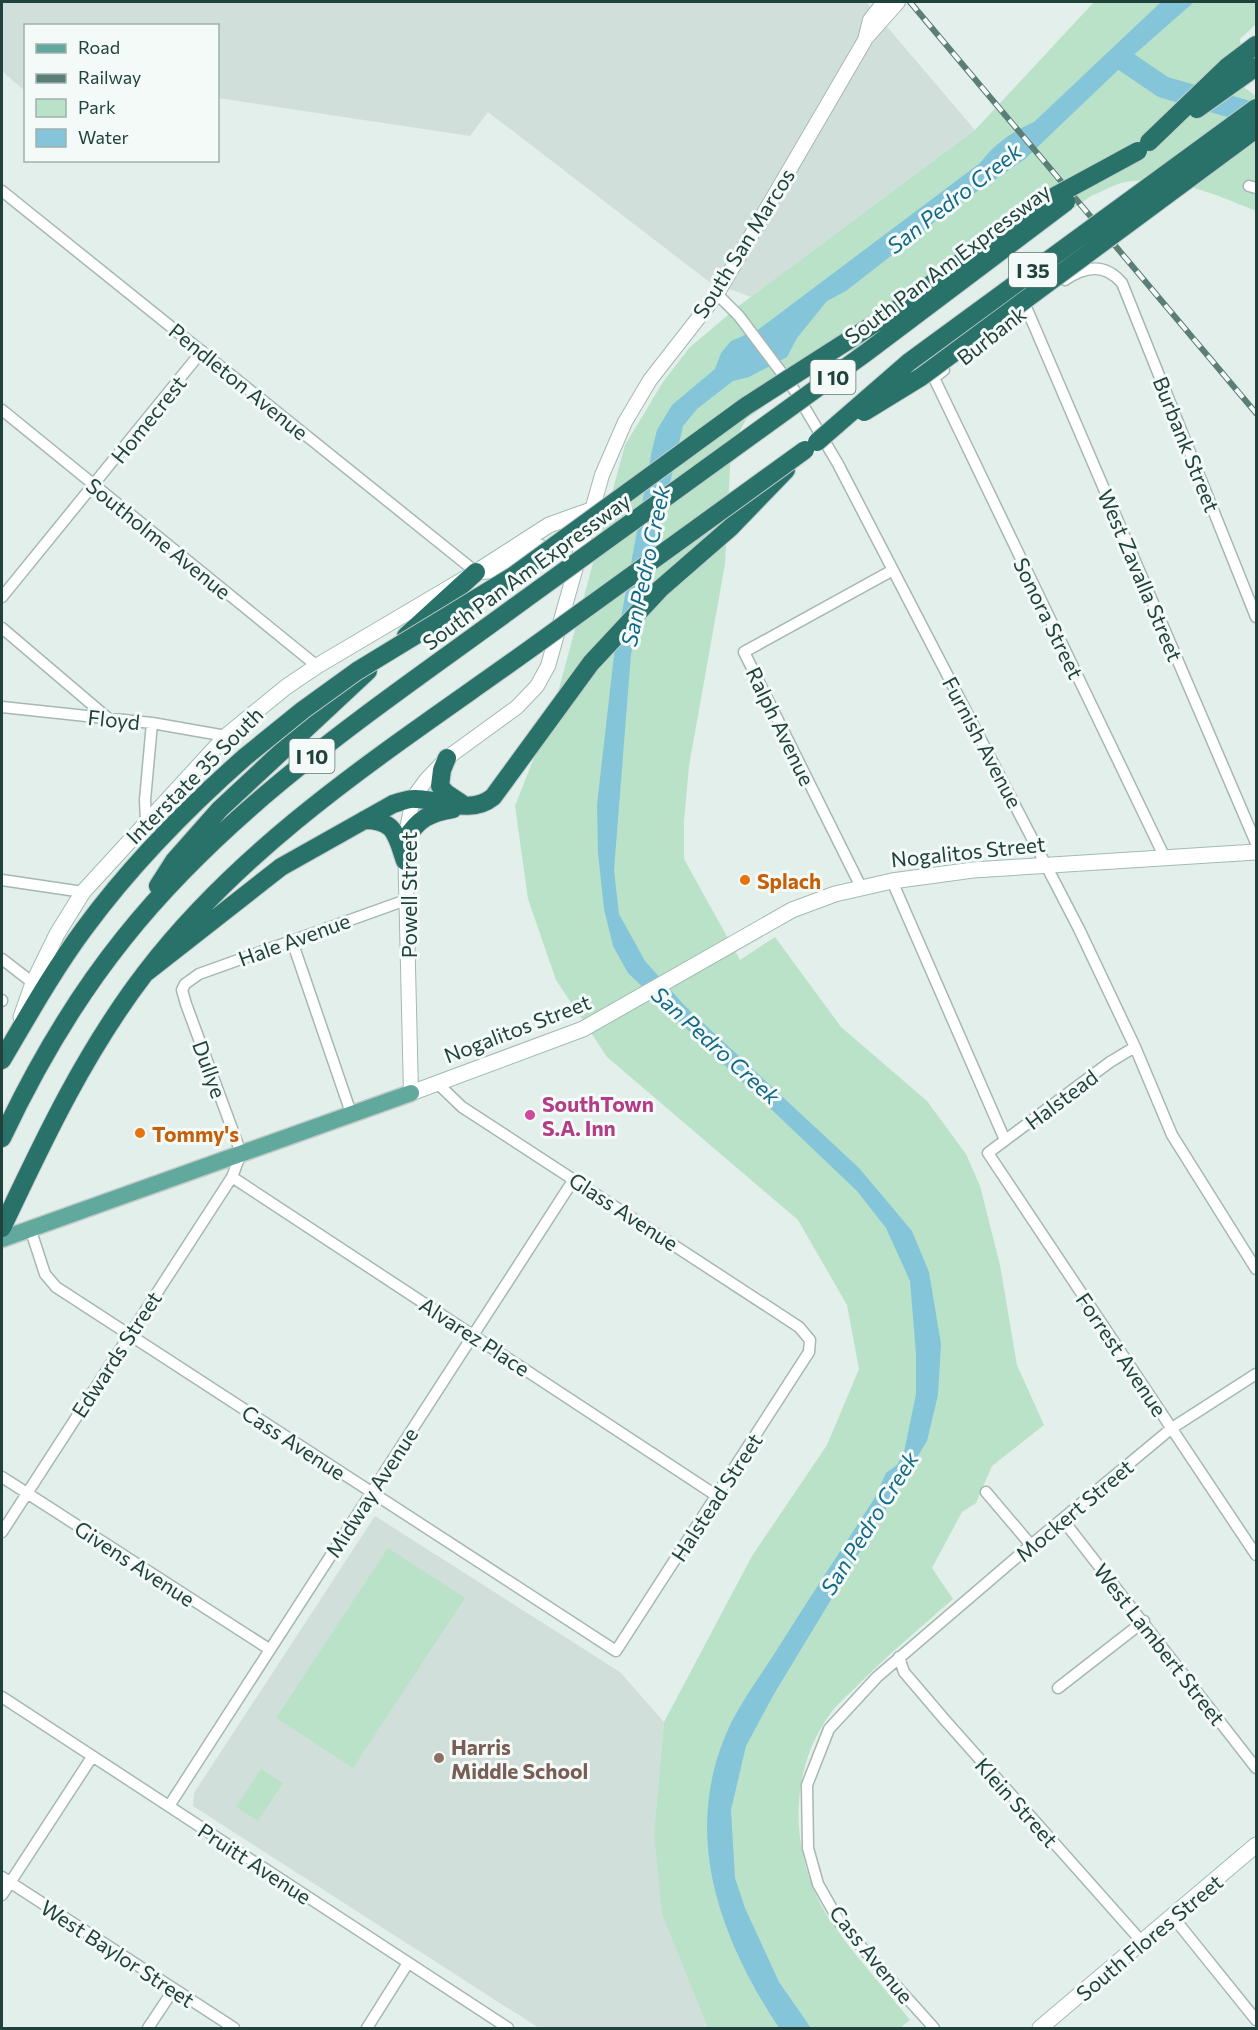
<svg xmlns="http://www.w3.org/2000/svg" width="1258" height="2030" viewBox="0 0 1258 2030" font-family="Commissioner,sans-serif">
<rect width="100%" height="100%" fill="#e3efea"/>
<!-- built -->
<path fill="#d1dfda" d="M2 2H866L975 130 751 297 708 281 488 112 470 136 218 98V26H26L25 91 2 71Z
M375 1516 620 1672 664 1722 654 1832 709 2028H539L193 1806 194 1793Z"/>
<!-- green -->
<path fill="#bae2c8" d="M1094 2H1256V24L1240 39 1245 88 1256 96V211C1218 195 1164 172 1121 183 1111 186 1101 192 1091 196L927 312 819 367 746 419 731 449 725 564 689 766 684 821V859L740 960 775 937 841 1027 927 1101 966 1154 980 1186 1000 1265 1017 1365 1044 1425 992 1466 976 1503 962 1512 932 1568 953 1599C920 1628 886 1656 855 1688 847 1696 837 1704 830 1714 787 1773 790 1856 828 1917 852 1953 883 1986 910 2020L900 2028H708L662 1914 654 1832 664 1722 752 1556 827 1445 859 1369 847 1305 798 1220 607 1057 556 980 528 899 515 806 554 707 625 445 663 382 690 347 740 305 975 130Z
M388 1548 465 1598 353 1768 276 1718Z
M261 1769 283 1783 258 1821 236 1807Z"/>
<!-- water -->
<path fill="#85c5da" d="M1161 2H1194L1136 53 1025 159 951 209 846 291 827 301 797 338 787 357 749 377 733 381 697 409 683 426 631 654 614 870 619 914 645 961 685 1006 859 1168 912 1231 929 1272 941 1344 938 1395 927 1441 774 1694 746 1746 731 1810 735 1878 745 1908 779 1982 811 2028H779C718 1935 679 1829 732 1721 745 1696 763 1672 778 1648 809 1598 842 1549 874 1499L886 1473 897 1465 904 1452 916 1394V1354L910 1281 886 1228 857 1191 628 973 613 946 604 909 598 853 597 805 614 655 652 450 657 430 672 405 715 369 721 353 731 341 759 329 980 163C996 143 1010 133 1034 122Z"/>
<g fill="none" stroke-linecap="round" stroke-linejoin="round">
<!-- river -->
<path stroke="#85c5da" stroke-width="22" d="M1119 57 1163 87 1256 114"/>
<defs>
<path id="minor" d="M1249 186 1256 188
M2 191 476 572
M1065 280C1085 266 1105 263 1122 283L1256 617
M717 294 739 316 793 388 838 464 1079 929 1135 1047 1172 1135 1256 1269
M1026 307 1256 843
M944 370 934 378 1165 858
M2 410 317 666
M2 597 202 351
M2 628 109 719
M2 707 152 723 226 736
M146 821 145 800 152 723
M2 880 83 892
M892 881 1005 1140
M861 887 744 652 893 570
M292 941 351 1113
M2 959 33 983
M2 1001V1000
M1135 1047 1110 1062 988 1153 1256 1555
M232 1177 717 1496
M30 1228 45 1274 56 1287 616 1651 809 1352 810 1340 799 1327 462 1107 437 1083
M2 1477 269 1649
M986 1492 1031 1545
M1063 1520 1256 1768
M2 1532 232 1177 241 1153 186 1004 182 990 185 984 199 974 406 900
M899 1657 904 1672 944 1719 1143 1943
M1058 1688 1144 1621
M2 1697 508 2028
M169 1806 574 1179
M2 1877 234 2028
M2 1895 92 1757
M1173 1917 1256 2020
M148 2028 174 1989
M367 2028 408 1963
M934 2028 840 1923 818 1884 808 1848 807 1785 829 1729 877 1677 1031 1545 1172 1428 1256 1374"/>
<path id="tertiary" d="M866 38 898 2
M411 1093 405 840 413 798 426 780 447 758 517 707 537 686 548 666 602 475 625 422 650 380 717 294 865 40 870 20 884 2"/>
<path id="secondary" d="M478 572 504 569 540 547
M21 1017 33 983 57 934 83 892 226 736 286 687 317 666 476 572 549 525 591 510
M411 1093 583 1029 792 910 835 894 892 881 973 870 1256 852
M1040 2028 1256 1845"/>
<path id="primary" d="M2 1239 411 1093"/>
<path id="motorway" d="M1197 109 1256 67
M1149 142 1227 67 1256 45
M406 636 476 572
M447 758 442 770 440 786 446 793 461 803
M364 820C395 820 396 834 405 861
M405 840C418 819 429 813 453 809
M158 886 174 861 220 809 368 671
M147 972 281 867 393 804C400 802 409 798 416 799 442 800 471 815 493 797L591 663 660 589 730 528 786 470
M2 1060C28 1016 53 971 84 929 131 865 186 809 245 757
M2 1138C35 1068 75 999 124 938 234 800 384 703 524 600
M2 1228C44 1139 86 1050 146 972 251 835 400 743 537 644"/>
</defs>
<!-- minor casing -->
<use href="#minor" stroke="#a5b8b2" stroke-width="13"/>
<!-- tertiary casing -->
<use href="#tertiary" stroke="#a5b8b2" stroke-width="16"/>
<!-- secondary casing -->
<use href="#secondary" stroke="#a0bcb4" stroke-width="17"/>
<!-- primary casing -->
<use href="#primary" stroke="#c1cac8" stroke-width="19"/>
<!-- motorway casing -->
<use href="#motorway" stroke="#c1cac8" stroke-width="20"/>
<!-- minor -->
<use href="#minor" stroke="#fff" stroke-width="10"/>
<!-- tertiary -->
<use href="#tertiary" stroke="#fff" stroke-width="14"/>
<!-- secondary -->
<use href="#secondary" stroke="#fff" stroke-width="15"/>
<!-- primary -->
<use href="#primary" stroke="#62a99d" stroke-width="16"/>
<!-- motorway -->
<use href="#motorway" stroke="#287269" stroke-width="18"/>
<defs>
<path id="rail" d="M910 2 1256 413"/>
</defs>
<!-- rail casing -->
<use href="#rail" stroke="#5b7e77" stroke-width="6"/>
<!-- rail -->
<use href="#rail" stroke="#f4faf8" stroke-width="4" stroke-dasharray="11" stroke-linecap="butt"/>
<defs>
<path id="motorway-bridge" d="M864 412 921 377 1256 129
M817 442 909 362 1256 108
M524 600 867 352 1066 202
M537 644 805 450
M245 757 303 710 357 671 513 576 746 406 902 306 1033 208 1138 151"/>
</defs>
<!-- motorway-bridge casing -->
<use href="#motorway-bridge" stroke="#c1cac8" stroke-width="20" stroke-linecap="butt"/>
<!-- motorway-bridge -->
<use href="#motorway-bridge" stroke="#287269" stroke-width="18"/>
</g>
<!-- markers -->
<g fill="#e8710a" stroke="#f4faf8" stroke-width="2">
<circle cx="745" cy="880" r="6"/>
<circle cx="140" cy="1133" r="6"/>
</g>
<circle fill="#d1479c" stroke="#f4faf8" stroke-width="2" cx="530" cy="1115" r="6"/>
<circle fill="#8d6e63" stroke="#f4faf8" stroke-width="2" cx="439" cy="1758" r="6"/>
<g text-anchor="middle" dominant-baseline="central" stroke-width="6" stroke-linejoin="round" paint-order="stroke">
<!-- shield labels -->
<g fill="#f4faf8" stroke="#607974" stroke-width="1.5">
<rect x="1009" y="253" width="48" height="34" rx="4.5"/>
<rect x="810.5" y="360" width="45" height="34" rx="4.5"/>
<rect x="289.5" y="739" width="45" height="34" rx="4.5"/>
</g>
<g font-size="20" font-weight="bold" fill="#20423c">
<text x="1033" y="270">I 35</text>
<text x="833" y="377">I 10</text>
<text x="312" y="756">I 10</text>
</g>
<!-- street labels -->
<g font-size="21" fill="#20423c" stroke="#f4faf8">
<text transform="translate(743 243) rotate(-58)">South San Marcos</text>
<text transform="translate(947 263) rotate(-37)">South Pan Am Expressway</text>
<text transform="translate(991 335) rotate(-38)">Burbank</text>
<text transform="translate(239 381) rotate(39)">Pendleton Avenue</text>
<text transform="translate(148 419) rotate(-51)">Homecrest</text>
<text transform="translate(1187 444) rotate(68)">Burbank Street</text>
<text transform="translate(159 538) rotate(39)">Southolme Avenue</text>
<text transform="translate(526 571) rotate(-36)">South Pan Am Expressway</text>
<text transform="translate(1141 575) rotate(67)">West Zavalla Street</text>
<text transform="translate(1049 618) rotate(64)">Sonora Street</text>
<text transform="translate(114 719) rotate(6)">Floyd</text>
<text transform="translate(781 726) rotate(64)">Ralph Avenue</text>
<text transform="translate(983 742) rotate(62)">Furnish Avenue</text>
<text transform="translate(194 775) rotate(-45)">Interstate 35 South</text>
<text transform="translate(968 851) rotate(-6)">Nogalitos Street</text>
<text transform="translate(408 895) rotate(-90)">Powell Street</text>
<text transform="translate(294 939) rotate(-20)">Hale Avenue</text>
<text transform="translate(517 1028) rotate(-21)">Nogalitos Street</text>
<text transform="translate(210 1069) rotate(70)">Dullye</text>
<text transform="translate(1061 1099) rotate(-37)">Halstead</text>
<text transform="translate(624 1211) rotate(33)">Glass Avenue</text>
<text transform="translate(475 1336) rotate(33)">Alvarez Place</text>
<text transform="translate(116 1354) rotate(-57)">Edwards Street</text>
<text transform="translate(1122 1354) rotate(56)">Forrest Avenue</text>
<text transform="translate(294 1442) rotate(33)">Cass Avenue</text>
<text transform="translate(371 1492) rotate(-57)">Midway Avenue</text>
<text transform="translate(716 1497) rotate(-57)">Halstead Street</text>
<text transform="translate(1074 1510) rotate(-40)">Mockert Street</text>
<text transform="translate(135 1563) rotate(33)">Givens Avenue</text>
<text transform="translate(1160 1644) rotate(52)">West Lambert Street</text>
<text transform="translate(1017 1802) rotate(48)">Klein Street</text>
<text transform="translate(255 1863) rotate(33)">Pruitt Avenue</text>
<text transform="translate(1149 1937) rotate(-40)">South Flores Street</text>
<text transform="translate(118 1953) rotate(33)">West Baylor Street</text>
<text transform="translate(872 1954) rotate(51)">Cass Avenue</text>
</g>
<!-- food labels -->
<g font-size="21" font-weight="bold" fill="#c56008" stroke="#f4faf8" text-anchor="start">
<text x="757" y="880">Splach</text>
<text x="152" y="1133">Tommy's</text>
</g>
<!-- hotel labels -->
<g font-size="21" font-weight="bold" fill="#b23c85" stroke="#f4faf8" text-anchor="start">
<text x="542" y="1103">SouthTown<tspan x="542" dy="24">S.A. Inn</tspan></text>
</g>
<!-- education labels -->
<g font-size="21" font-weight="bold" fill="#785e54" stroke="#f4faf8" text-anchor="start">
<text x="451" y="1746">Harris<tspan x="451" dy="24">Middle School</tspan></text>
</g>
<!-- water labels -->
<g font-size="22" font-style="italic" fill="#126986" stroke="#f4faf8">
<text transform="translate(954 198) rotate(-38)">San Pedro Creek</text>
<text transform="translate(645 566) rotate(-78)">San Pedro Creek</text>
<text transform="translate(716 1045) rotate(42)">San Pedro Creek</text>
<text transform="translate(869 1523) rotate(-58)">San Pedro Creek</text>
</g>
</g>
<!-- border -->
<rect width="1258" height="2030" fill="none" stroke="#20423c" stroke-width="6"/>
<!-- legend -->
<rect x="24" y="24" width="195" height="138" fill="#f4faf8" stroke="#9fb0ad" stroke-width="1.5"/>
<rect x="36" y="44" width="30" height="9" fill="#62a99d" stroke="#9fb0ad" stroke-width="1.5"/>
<text x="78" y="54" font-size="18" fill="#20423c">Road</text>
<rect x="36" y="74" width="30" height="9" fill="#5b7e77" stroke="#9fb0ad" stroke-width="1.5"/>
<text x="78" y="84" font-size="18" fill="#20423c">Railway</text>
<rect x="36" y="99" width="30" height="18" fill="#bae2c8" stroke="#9fb0ad" stroke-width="1.5"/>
<text x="78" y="114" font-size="18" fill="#20423c">Park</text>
<rect x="36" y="129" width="30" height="18" fill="#85c5da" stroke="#9fb0ad" stroke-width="1.5"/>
<text x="78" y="144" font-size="18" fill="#20423c">Water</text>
</svg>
